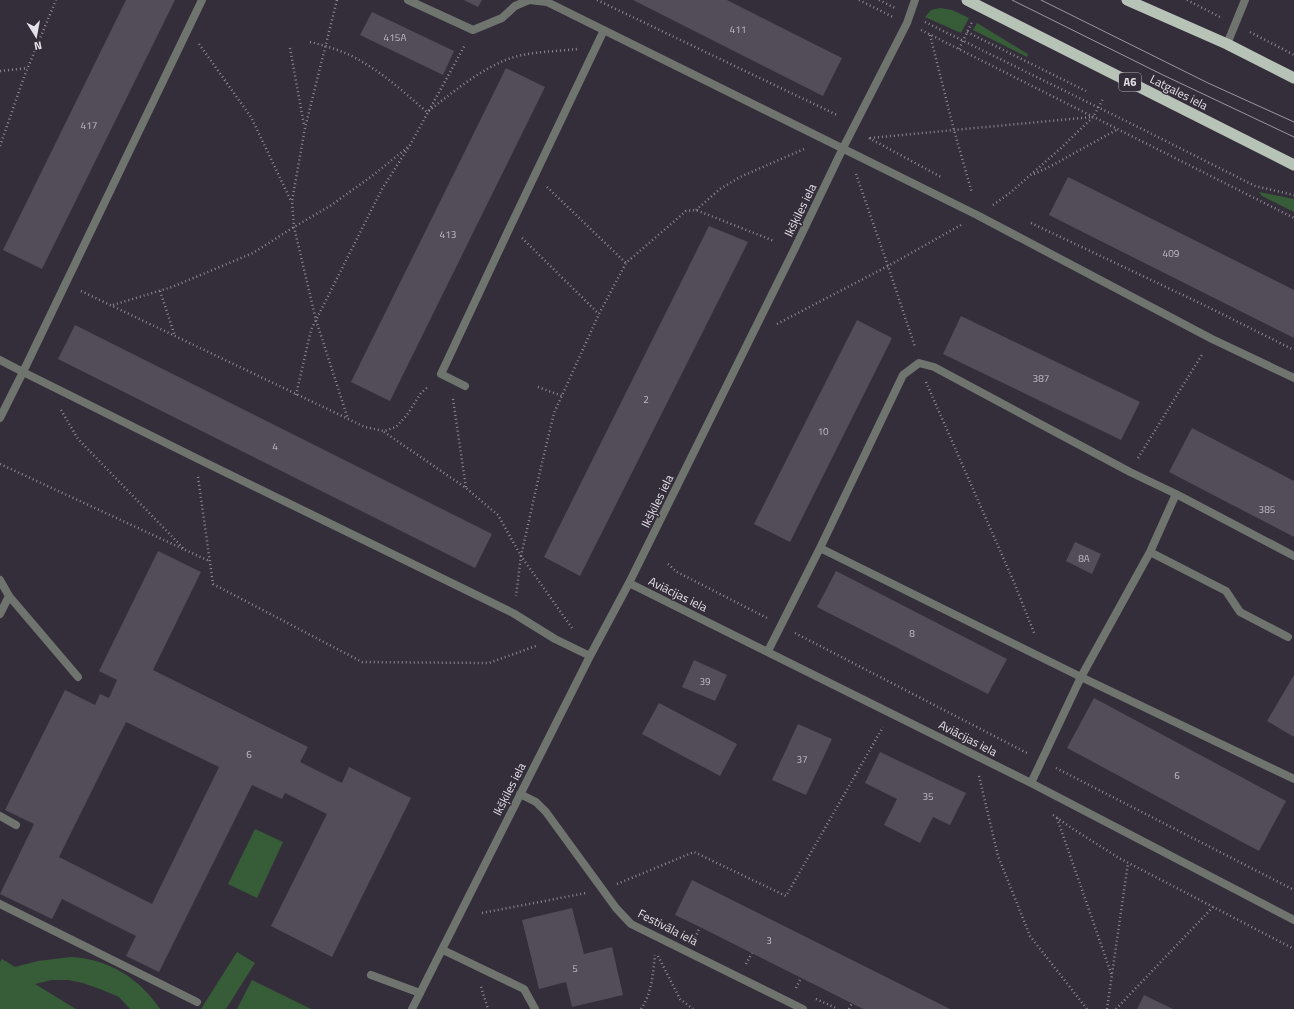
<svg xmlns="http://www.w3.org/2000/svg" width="1294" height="1009" viewBox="0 0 1294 1009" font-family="'Titillium Web',sans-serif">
<rect width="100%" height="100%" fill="#342e3a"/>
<!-- green -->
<path fill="#375d38" d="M940 8 952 10 969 18 961 33 925 17 931 10Z
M977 23 1028 54 1027 57 973 30Z
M1259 192 1294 199V212L1262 196Z
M255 829 283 842 257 898 228 884Z
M237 952 255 963 226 1009H201Z
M71 957C109 959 139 978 160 1009H130L119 997 100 989 83 983 68 980H52L35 984 76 1009H0V962L2 959 15 967 38 961Z
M252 980 311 1009H237Z"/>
<!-- building -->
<path fill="#534c59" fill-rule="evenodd" d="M126 0H175L42 269 3 250Z
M464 0H482L478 7Z
M633 0H727L842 58 823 96Z
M372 12 454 51 443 75 360 35Z
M506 68 545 87 390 401 351 382Z
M1068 177 1294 290V338L1049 215Z
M709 226 748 242 580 576 544 557Z
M961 316 1140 402 1121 440 943 354Z
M857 320 892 338 790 542 754 524Z
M75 325 492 534 475 568 58 359Z
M1192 428 1294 481V537L1169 472Z
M1075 542 1101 554 1092 574 1066 561Z
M158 551 201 572 153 670 308 747 300 762 342 783 349 767 411 798 332 957 271 926 327 814 285 793 282 799 252 785 159 972 126 956 136 936 62 899 52 919 0 894 34 824 5 810 65 690 95 705 100 694 109 698 117 680 99 671ZM126 722 219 767 152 904 59 857Z
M836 571 1007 659 988 694 817 607Z
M694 660 727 675 715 701 682 687Z
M1294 675V737L1267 721Z
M1094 698 1286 801 1259 851 1067 748Z
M659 703 737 744 720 776 642 734Z
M798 724 832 739 806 795 772 780Z
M880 752 966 793 950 825 933 817 920 843 884 825 897 799 865 783Z
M692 880 950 1009H863L700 927 675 915Z
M572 908 584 954 612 947 623 995 572 1007 566 982 539 989 522 920Z
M1144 995 1173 1009H1137Z"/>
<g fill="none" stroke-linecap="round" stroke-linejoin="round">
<!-- path -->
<path stroke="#8d8892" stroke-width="2.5" stroke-dasharray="1 3" stroke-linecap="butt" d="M337 0 305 128 292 201 294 227 316 320 348 419
M597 0 837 115
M859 0 893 17
M879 0 895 8
M1187 0 1220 17
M925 22 1140 128 1255 186 1294 195
M921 30 1294 218
M967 32 1086 91
M1250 32 1294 55
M930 35 954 130 972 193
M310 42C328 46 349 53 364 63 387 76 407 95 427 112 451 94 474 74 501 62 524 51 553 52 577 49
M199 44 251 117 291 201
M290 48 304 125
M959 49 972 22
M0 71 28 68
M869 138 941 177
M870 138 1092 117
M0 146 24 77 56 0
M856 174 888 266 915 347
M1034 174 1051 166 1118 129
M547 187 626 263
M993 205 1011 192 1061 148 1093 117 1103 99
M696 210 720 189 740 177 804 149
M1031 223 1206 306 1294 350
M522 238 599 314
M81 291 365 427 384 431 396 427 407 415 421 393 429 386
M160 291 175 336
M113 305 172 287 253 253 294 227 330 206 372 176 408 147
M777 324 888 266 961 225
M926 382 1013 580 1035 635
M538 387 562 396
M296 395 311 330 382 189 410 145 465 45
M453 399 466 488
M61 410 78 439 184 549
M384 432 466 488 498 515 521 556 516 596
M1138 458 1203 353
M0 464 209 561
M198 477 213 584 362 662 489 663 536 646
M668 564 677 572 767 618
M572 628 521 556 541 467 554 413 599 314 626 263 686 211 696 210 774 241
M795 633 1027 753
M1056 768 1294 890
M979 776 998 856 1030 936 1087 1009
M1053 815 1073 829 1119 858 1294 949
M1057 818 1112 976
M617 884 694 852 786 896 883 727
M482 913 586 893
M695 938 700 927
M658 956 680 999 693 1009
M746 964 752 953
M481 987 488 1009
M796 988 801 978
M816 999 838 1009
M641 1009C652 993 653 973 655 955
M849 1009 852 1003
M1107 1009 1128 863
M1116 1009 1213 907"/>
<!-- service -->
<path stroke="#6f746e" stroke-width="8" d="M1227 44 1245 0
M0 580 9 596 0 614
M9 596 78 677
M0 816 16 825
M0 904 197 1002
M443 950 524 989 535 1009
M371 975 420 993"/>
<!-- minor -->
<path stroke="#6f746e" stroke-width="8" d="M408 0 473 30 502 18 515 6 529 0 547 2 977 215 1212 339 1294 378
M0 360 23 372 202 0
M465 386 441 374 510 227 604 30
M0 418 23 372 196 458 513 613 555 639 590 656
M820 548 1081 677 1294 779
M1150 552 1226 591 1240 612 1288 637
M629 583 1031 783 1294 920
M768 651 820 548 903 375 919 363 934 367 1130 472 1176 494 1294 556
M1031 783 1081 677 1150 552 1176 494
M520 794 536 802 546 812 616 908 631 924 803 1009
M412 1009 590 656 629 583 794 250 843 148 907 23 915 0"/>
<!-- trunk -->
<path stroke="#b7c3b7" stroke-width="11" d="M967 0 1294 165
M1127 0 1227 44 1294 78"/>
<!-- tram -->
<path stroke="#9b96a0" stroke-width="1" d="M1012 0 1163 75 1294 137
M1041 0 1208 83 1294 122"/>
</g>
<g text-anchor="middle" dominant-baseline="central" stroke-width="3" stroke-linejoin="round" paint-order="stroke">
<!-- number labels -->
<g font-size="10" fill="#c0bcc5">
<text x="738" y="29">411</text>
<text x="395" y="37">415A</text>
<text x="89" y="125">417</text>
<text x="448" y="234">413</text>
<text x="1171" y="253">409</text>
<text x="1041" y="378">387</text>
<text x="646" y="399">2</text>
<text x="823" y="431">10</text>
<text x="275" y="446">4</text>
<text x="1267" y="509">385</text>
<text x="1084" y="558">8A</text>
<text x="912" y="633">8</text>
<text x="705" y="681">39</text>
<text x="249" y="754">6</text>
<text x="802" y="759">37</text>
<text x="1177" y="775">6</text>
<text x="928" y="796">35</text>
<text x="769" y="940">3</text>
<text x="575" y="968">5</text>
</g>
<!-- shield labels -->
<rect fill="#342e3a" stroke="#b0abb4" stroke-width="1" x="1119" y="73" width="22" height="18" rx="3"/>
<g font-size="11" font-weight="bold" fill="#e5e1e9">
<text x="1130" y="82">A6</text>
</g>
<!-- street labels -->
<g font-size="12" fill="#e5e1e9" stroke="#342e3a">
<text transform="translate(1179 92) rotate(27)">Latgales iela</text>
<text transform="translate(800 210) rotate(-64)">Ikšķiles iela</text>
<text transform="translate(657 501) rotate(-64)">Ikšķiles iela</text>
<text transform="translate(678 594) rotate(26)">Aviācijas iela</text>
<text transform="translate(968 738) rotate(27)">Aviācijas iela</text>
<text transform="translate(509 789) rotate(-63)">Ikšķiles iela</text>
<text transform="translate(668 927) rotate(27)">Festivāla iela</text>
</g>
</g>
<!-- north arrow -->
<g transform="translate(36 36) rotate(169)" stroke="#342e3a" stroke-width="3" paint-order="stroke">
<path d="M0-3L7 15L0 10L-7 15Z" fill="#e5e1e9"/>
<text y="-6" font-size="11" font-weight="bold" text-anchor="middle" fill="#e5e1e9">N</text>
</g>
</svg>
